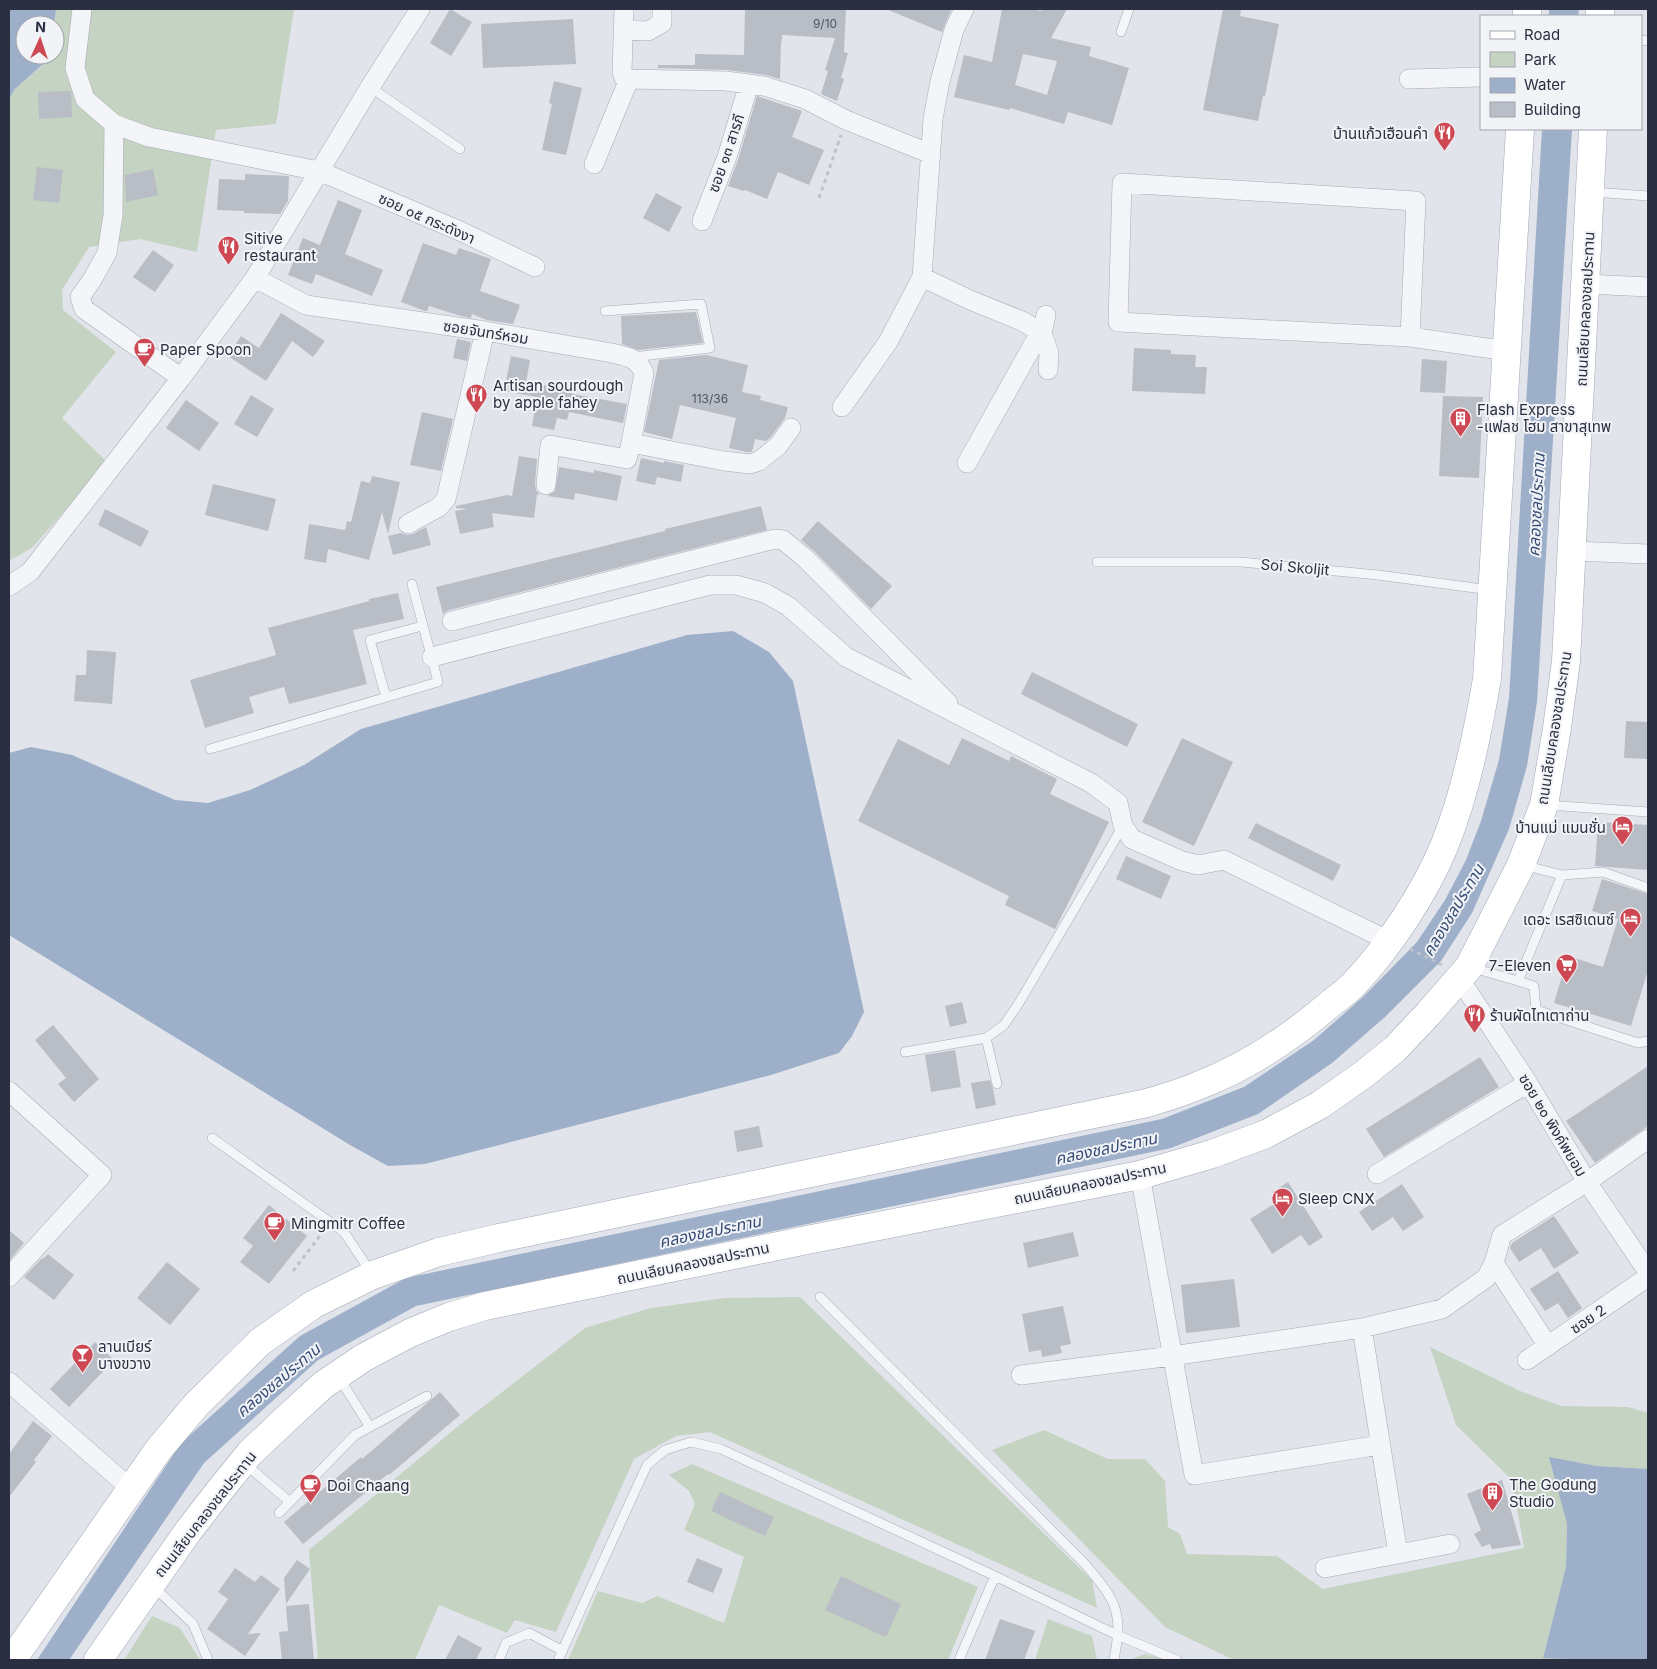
<svg xmlns="http://www.w3.org/2000/svg" width="1657" height="1669" viewBox="0 0 1657 1669" font-family="Inter,'Noto Sans Thai',sans-serif">
<rect width="100%" height="100%" fill="#e1e4ea"/>
<!-- green -->
<path fill="#c5d3c2" d="M56 9H294L276 124 216 130 197 252 140 239 89 247 62 290 63 310 116 352 62 418 107 462 33 547 9 561V99L15 89 51 58V55H55V25H54Z
M800 1297 1092 1580 1097 1608 710 1432 676 1436 634 1459 556 1632 515 1620 507 1633 439 1605 415 1660H318L309 1550 462 1423 585 1328 651 1308 725 1298Z
M1430 1347 1520 1391 1561 1406 1628 1407 1648 1413V1469L1597 1466 1550 1458 1567 1524 1566 1568 1543 1657 1596 1660H1234L1165 1627 992 1450 1044 1430 1108 1459H1145L1165 1481 1168 1527 1180 1534 1187 1554 1277 1556 1323 1589 1524 1548 1512 1480 1456 1425Z
M692 1464 978 1587 948 1660H568L598 1591 642 1603 657 1596 724 1623 744 1557 684 1530 695 1504 689 1491 669 1475Z
M152 1616 180 1628 200 1660H124Z
M1048 1619 1092 1636 1097 1660H1035Z
M1145 1654 1168 1660H1129Z"/>
<!-- water -->
<path fill="#9dafc9" d="M9 9H56L54 25H25V55H51V57L15 89 9 99Z
M1549 9H1579L1578 16H1549Z
M1542 129H1572L1537 702 1527 766 1509 829 1472 913 1441 961 1385 1017 1332 1063 1258 1114 1171 1148 416 1306 318 1360 204 1463 69 1660H37L181 1443 300 1336 406 1278 1162 1119 1244 1087 1314 1040 1364 996 1417 942 1445 900 1466 860 1481 821 1499 760 1509 698Z
M733 631 769 652 793 681 864 1012 852 1036 839 1053 771 1075 425 1164 388 1166 350 1145 9 935V753L31 747 72 755 175 800 208 803 250 790 304 765 361 729 687 635Z
M1549 1457 1597 1466 1648 1469V1660H1596L1543 1658 1566 1567 1567 1524Z"/>
<!-- building -->
<path fill="#b8bdc6" fill-rule="evenodd" d="M450 9 472 22 451 56 430 43Z
M745 9H846L844 52 848 53 841 78 844 79 837 101 821 94 828 71 825 70 835 38 782 35V41H781L780 79 766 75 727 70 658 68V65H695V54L744 55Z
M886 9H947L951 10 942 32Z
M1002 9H1032L1041 11 1042 9H1067L1051 38 1091 47 1089 56 1129 68 1112 125 1068 112 1064 124 1010 108 1009 110 954 97 964 55 992 62ZM1023 54 1057 61 1047 95 1015 85Z
M1223 9H1241L1240 16 1279 24 1265 96H1263L1258 121 1203 110Z
M573 19 576 64 483 68 481 24Z
M554 81 582 88 566 155 542 150 552 104 549 103Z
M71 91 72 117 39 119 38 92Z
M757 96 802 111 792 137 824 150 809 185 778 172 767 199 745 190 744 191 728 186 738 160Z
M37 167 63 170 59 203 33 200Z
M153 169 158 195 126 202 125 175Z
M245 174 289 176 288 201 280 214 244 213V211L217 210 219 179 245 180Z
M656 193 682 207 669 232 643 218Z
M338 200 362 210 345 254 383 270 372 296 316 274 312 284 288 275 303 238 320 245Z
M423 243 456 255 459 248 491 259 480 291 520 305 513 324 487 320 472 314 471 318 461 316 429 306 427 311H425L401 302Z
M153 250 174 265 155 292 133 277Z
M696 312 703 343 638 350 622 344 621 316Z
M281 313 325 341 313 357 292 341 266 381 228 356 241 336 259 348Z
M457 339 471 342 467 361 453 358Z
M1134 348 1171 350V354L1196 355 1195 367H1207L1205 394 1132 391Z
M706 355 748 365 742 392 761 396 760 400 788 407 785 418 770 438 766 441 755 439 752 452H746L729 448 736 418 680 405 672 439 644 432 659 360Z
M511 356 530 360 526 382 573 390 572 394 627 404 623 423 569 412 567 420 557 418 554 430 532 426 537 397 504 391Z
M1422 359 1447 361 1445 393 1420 392Z
M251 395 274 409 257 437 234 424Z
M1443 396 1483 397 1479 478 1439 476Z
M186 400 219 423 199 451 166 428Z
M422 412 453 419 441 471 410 465Z
M519 456 537 459 535 484 536 490 540 495 537 494 534 518 492 513 494 527 460 534 455 511 467 509 456 508V506L507 495 512 496Z
M641 458 664 463V461L684 465 681 482 657 477 655 485 636 481Z
M559 467 594 473V470L622 476 617 501 575 493 574 500 548 496 555 491Z
M372 476 400 482 388 534 382 512 369 560 328 549 326 563 304 559 309 524 345 530 347 521 351 522 361 481 370 483Z
M213 484 276 499 268 531 205 515Z
M761 506 767 530 449 610 443 614 436 587 665 531V529Z
M105 509 149 531 141 547 98 525Z
M818 521 892 586 871 609 814 551 801 540Z
M426 527 431 545 393 555 388 536 401 533 407 535 413 534Z
M398 593 404 619 353 630 367 684 289 704 284 687 249 697 254 713 205 728 190 680 276 655 268 628 369 601V599Z
M87 650 116 652 112 704 74 701 76 675H86Z
M1032 672 1138 724 1127 747 1021 694Z
M1626 721 1648 722V759L1624 758Z
M962 738 1009 761 1011 756 1057 779 1050 794 1109 822 1055 929 1005 905 1009 896 858 821 898 739 949 765Z
M1182 738 1233 762 1194 846 1142 822Z
M1598 822 1648 825V870L1595 866Z
M1256 823 1341 865 1333 881 1248 838Z
M1126 856 1171 876 1161 899 1116 879Z
M1602 879 1648 894V970L1631 1026 1554 1003 1568 956 1603 967 1618 919 1592 911Z
M962 1002 967 1023 950 1027 945 1006Z
M53 1025 99 1079 74 1102 58 1084 66 1078 35 1040Z
M955 1050 961 1087 931 1092 925 1055Z
M1480 1057 1499 1087 1384 1157 1366 1129Z
M1648 1066V1126L1595 1163 1566 1121Z
M990 1080 993 1089 996 1105 976 1109 971 1083Z
M759 1126 763 1147 737 1152 734 1131Z
M1288 1182 1323 1237 1309 1246 1301 1235 1272 1254 1250 1219 1277 1202 1272 1192Z
M1402 1184 1424 1217 1403 1231 1393 1217 1372 1231 1359 1212Z
M269 1205 307 1236 269 1284 240 1262 253 1246 243 1238Z
M1554 1216 1579 1253 1554 1269 1541 1248 1519 1262 1510 1248 1512 1243Z
M9 1230 24 1243 9 1261Z
M1073 1232 1079 1256 1028 1268 1023 1243Z
M48 1254 74 1275 54 1300 24 1277 42 1258 43 1259Z
M167 1262 200 1289 170 1325 137 1298Z
M1558 1271 1582 1308 1568 1318 1558 1303 1545 1311 1530 1289Z
M1234 1279 1240 1327 1186 1333 1181 1285Z
M1063 1306 1071 1344 1060 1346 1062 1353 1042 1357 1041 1350 1029 1352 1022 1314Z
M95 1342 114 1360 69 1407 50 1389Z
M440 1392 460 1415 389 1475 388 1474 303 1544 284 1522 361 1457 362 1459Z
M33 1421 52 1436 34 1460 36 1462 9 1497V1454Z
M1502 1480 1521 1545 1492 1549 1490 1544 1482 1547 1474 1534 1481 1530 1467 1494Z
M720 1492 774 1517 765 1536 711 1511Z
M697 1558 723 1569 713 1593 687 1582Z
M297 1560 310 1569 286 1604 284 1578Z
M235 1568 255 1582 261 1575 280 1589 248 1634 261 1633 245 1656 207 1629 228 1599 218 1592Z
M841 1576 901 1604 886 1637 825 1610Z
M309 1604 314 1660H282L279 1632 288 1631 286 1606Z
M1000 1619 1035 1631 1024 1660H985Z
M458 1635 482 1648 476 1660H445Z"/>
<g fill="none" stroke-linecap="round" stroke-linejoin="round">
<defs>
<path id="service" d="M1121 32 1129 9
M1641 40 1648 41
M370 87 460 149
M1593 192 1648 196
M605 311 701 304 710 348 633 357
M1097 562H1241L1378 575 1490 590
M386 697 370 640 422 626
M210 749 438 682 412 584
M1547 805 1648 812
M1523 865 1562 875 1603 872 1648 888
M1473 968 1518 981 1562 875
M1518 981 1534 986 1536 1010 1638 1043 1648 1041
M986 1038 997 1084
M905 1052 986 1038 1004 1025 1019 1003 1123 826
M212 1138 344 1232 372 1274
M820 1297 1085 1564C1098 1580 1114 1596 1117 1617 1120 1631 1116 1647 1114 1660
M340 1379 370 1427
M244 1463 290 1502
M279 1513 355 1435 427 1396
M153 1586 193 1624 208 1660
M499 1660 506 1643 529 1633 563 1651
M558 1660 647 1465 665 1450 691 1442 721 1449 995 1576 1117 1635 1177 1660
M959 1660 995 1576"/>
<path id="minor" d="M82 9 75 68 85 99 114 124 149 137 319 171 460 231 535 267
M624 9 622 72 624 78 629 79 726 81 764 86 805 99 846 120 931 154
M623 30 648 31 662 23V9
M1409 79 1481 77
M114 124 113 215 107 253 92 280 80 297 84 309 181 378
M594 164 629 79
M702 221 727 157 749 84
M922 277 970 300 1022 321 1042 333 1049 353 1048 370
M255 278 306 305 485 331 612 353C627 357 637 357 644 373L631 443 627 459 550 445 546 485
M1587 284 1648 287
M1410 337 1416 201 1122 183 1118 322 1410 337 1507 351
M842 407 888 342 922 277 933 119 940 81 954 30 964 9
M631 443 724 461 750 464 759 461 778 446 791 428
M967 463 1034 343 1042 333 1046 315
M408 524 439 507 446 499 485 331
M1573 551 1648 554
M9 586 30 572 181 378 255 278 370 87 420 9
M452 621 775 539 783 540 806 559 948 703
M432 657 710 585H736L765 593 788 606 846 657 1091 783 1118 803 1123 826 1132 839 1182 861 1198 865 1224 860 1389 941
M1459 978 1528 1083 1587 1182 1648 1272
M9 1091 102 1175 9 1277
M1377 1174 1528 1083
M1140 1175 1194 1475 1380 1445
M1494 1263 1548 1346
M1362 1328 1398 1554
M1527 1360 1648 1277
M1021 1375 1172 1356 1362 1328 1442 1309 1486 1278 1494 1263 1502 1235 1587 1182 1648 1139
M9 1382 131 1489
M1325 1568 1450 1544"/>
<path id="primary" d="M1527 16V9
M1600 16V9
M12 1660 159 1449 196 1405 260 1342 314 1304 373 1275 439 1252 499 1238 1147 1103C1164 1098 1181 1093 1197 1086 1245 1068 1290 1038 1329 1005 1336 999 1345 993 1352 986 1388 949 1426 891 1445 844 1466 791 1477 735 1487 679L1520 129
M98 1660 189 1530 220 1490 250 1453 286 1419 323 1385 363 1358 410 1333 449 1317 485 1306 807 1240 1140 1175 1212 1154 1266 1134 1320 1105 1364 1074 1395 1049 1428 1014 1469 967 1521 865 1544 805 1557 728 1566 661 1593 129"/>
</defs>
<!-- service casing -->
<use href="#service" stroke="#a6aab4" stroke-width="10"/>
<!-- minor casing -->
<use href="#minor" stroke="#a6aab4" stroke-width="20"/>
<!-- primary casing -->
<use href="#primary" stroke="#a0a7b5" stroke-width="29"/>
<!-- path -->
<path stroke="#bfc2c8" stroke-width="3" stroke-dasharray="4 4" stroke-linecap="butt" d="M819 198 841 135
M1410 949 1442 965
M293 1271 323 1232"/>
<!-- service -->
<use href="#service" stroke="#f4f5f8" stroke-width="9"/>
<!-- minor -->
<use href="#minor" stroke="#f4f5f8" stroke-width="19"/>
<!-- primary -->
<use href="#primary" stroke="#fff" stroke-width="28"/>
</g>
<!-- icons -->
<defs>
<symbol id="restaurant-pin" viewBox="-11 -11 22 30"><path d="M0 17L-7.5 6A9.5 9.5 0 1 1 7.5 6Z" fill="#cd4852" stroke="#f1f3f7"/><path d="M-5-6h1v4h1v-4h1v4h1v-4h1v5L-1.5 .5V6h-2V.5L-5-1ZM5-6V6H3V1.5H1.5Q1.5-4 5-6Z" fill="#fff"/></symbol>
<symbol id="cafe-pin" viewBox="-11 -11 22 30"><path d="M0 17L-7.5 6A9.5 9.5 0 1 1 7.5 6Z" fill="#cd4852" stroke="#f1f3f7"/><path d="M-5.5-4.5H6V0H3Q3 3.5 0 3.5H-2.5Q-5.5 3.5-5.5 0ZM3-3.2v2h1.7v-2ZM-6 4.5H4V6H-6Z" fill="#fff"/></symbol>
<symbol id="building-pin" viewBox="-11 -11 22 30"><path d="M0 17L-7.5 6A9.5 9.5 0 1 1 7.5 6Z" fill="#cd4852" stroke="#f1f3f7"/><path d="M-4-6H4V6H1V3H-1V6H-4ZM-2.5-4.3h1.7v1.8h-1.7ZM.8-4.3h1.7v1.8H.8ZM-2.5-1h1.7V.8h-1.7ZM.8-1h1.7V.8H.8Z" fill="#fff"/></symbol>
<symbol id="hotel-pin" viewBox="-11 -11 22 30"><path d="M0 17L-7.5 6A9.5 9.5 0 1 1 7.5 6Z" fill="#cd4852" stroke="#f1f3f7"/><path d="M-6-4.5h1.5V1H6V5H4.5V3h-9V5H-6ZM-4 0a1.8 1.8 0 1 1 3.6 0ZM.5 0V-2.5h3Q6-2.5 6 0Z" fill="#fff"/></symbol>
<symbol id="supermarket-pin" viewBox="-11 -11 22 30"><path d="M0 17L-7.5 6A9.5 9.5 0 1 1 7.5 6Z" fill="#cd4852" stroke="#f1f3f7"/><path d="M-6-5.5h2.5l.6 2H6L4.5 2H-2.5L-4.4-4H-6ZM-1.5 3.2a1.3 1.3 0 1 0 .1 0ZM3 3.2a1.3 1.3 0 1 0 .1 0Z" fill="#fff"/></symbol>
<symbol id="bar-pin" viewBox="-11 -11 22 30"><path d="M0 17L-7.5 6A9.5 9.5 0 1 1 7.5 6Z" fill="#cd4852" stroke="#f1f3f7"/><path d="M-6-5H6L.8 .8V4.5H3.5V6h-7V4.5H-.8V.8Z" fill="#fff"/></symbol>
</defs>
<g fill-rule="evenodd">
<use href="#restaurant-pin" x="1432" y="120" width="25" height="34"/>
<use href="#restaurant-pin" x="216" y="234" width="25" height="34"/>
<use href="#cafe-pin" x="132" y="336" width="25" height="34"/>
<use href="#restaurant-pin" x="464" y="382" width="25" height="34"/>
<use href="#building-pin" x="1448" y="406" width="25" height="34"/>
<use href="#hotel-pin" x="1610" y="814" width="25" height="34"/>
<use href="#hotel-pin" x="1618" y="906" width="25" height="34"/>
<use href="#supermarket-pin" x="1554" y="952" width="25" height="34"/>
<use href="#restaurant-pin" x="1462" y="1002" width="25" height="34"/>
<use href="#hotel-pin" x="1270" y="1186" width="25" height="34"/>
<use href="#cafe-pin" x="262" y="1210" width="25" height="34"/>
<use href="#bar-pin" x="70" y="1342" width="25" height="34"/>
<use href="#cafe-pin" x="298" y="1472" width="25" height="34"/>
<use href="#building-pin" x="1480" y="1480" width="25" height="34"/>
</g>
<g text-anchor="middle" dominant-baseline="central" stroke-width="4" stroke-linejoin="round" paint-order="stroke">
<!-- number labels -->
<g font-size="12" fill="#4e5362">
<text x="825" y="23">9/10</text>
<text x="710" y="398">113/36</text>
</g>
<!-- poi labels -->
<g font-size="15" fill="#2a3041" stroke="#f1f3f7" text-anchor="start">
<text x="1428" y="133" text-anchor="end">บ้านแก้วเฮือนคำ</text>
<text x="244" y="238">Sitive<tspan x="244" dy="17">restaurant</tspan></text>
<text x="160" y="349">Paper Spoon</text>
<text x="493" y="385">Artisan sourdough<tspan x="493" dy="17">by apple fahey</tspan></text>
<text x="1477" y="409">Flash Express<tspan x="1477" dy="17">-แฟลช โฮม สาขาสุเทพ</tspan></text>
<text x="1606" y="827" text-anchor="end">บ้านแม่ แมนชั่น</text>
<text x="1614" y="919" text-anchor="end">เดอะ เรสซิเดนซ์</text>
<text x="1551" y="965" text-anchor="end">7-Eleven</text>
<text x="1490" y="1015">ร้านผัดไทเตาถ่าน</text>
<text x="1298" y="1198">Sleep CNX</text>
<text x="291" y="1223">Mingmitr Coffee</text>
<text x="98" y="1346">ลานเบียร์<tspan x="98" dy="17">บางขวาง</tspan></text>
<text x="1509" y="1484">The Godung<tspan x="1509" dy="17">Studio</tspan></text>
<text x="327" y="1485">Doi Chaang</text>
</g>
<!-- street labels -->
<g font-size="15" fill="#2a3041" stroke="#f1f3f7">
<text transform="translate(726 153) rotate(-71)">ซอย ๑๓ สารภี</text>
<text transform="translate(427 218) rotate(24)">ซอย ๐๕ กระดังงา</text>
<text transform="translate(1585 309) rotate(-87)">ถนนเลียบคลองชลประทาน</text>
<text transform="translate(486 332) rotate(9)">ซอยจันทร์หอม</text>
<text transform="translate(1295 567) rotate(5)">Soi Skoljit</text>
<text transform="translate(1554 728) rotate(-81)">ถนนเลียบคลองชลประทาน</text>
<text transform="translate(1553 1125) rotate(59)">ซอย ๒๐ พิงค์พยอม</text>
<text transform="translate(1090 1183) rotate(-12)">ถนนเลียบคลองชลประทาน</text>
<text transform="translate(693 1263) rotate(-12)">ถนนเลียบคลองชลประทาน</text>
<text transform="translate(1588 1319) rotate(-34)">ซอย 2</text>
<text transform="translate(205 1514) rotate(-52)">ถนนเลียบคลองชลประทาน</text>
</g>
<!-- water labels -->
<g font-size="16" font-style="italic" fill="#344c75" stroke="#f1f3f7">
<text transform="translate(1536 505) rotate(-87)">คลองชลประทาน</text>
<text transform="translate(1453 910) rotate(-59)">คลองชลประทาน</text>
<text transform="translate(1106 1148) rotate(-12)">คลองชลประทาน</text>
<text transform="translate(710 1231) rotate(-12)">คลองชลประทาน</text>
<text transform="translate(278 1380) rotate(-40)">คลองชลประทาน</text>
</g>
</g>
<!-- border -->
<rect width="1657" height="1669" fill="none" stroke="#2a3041" stroke-width="20"/>
<!-- legend -->
<rect x="1480" y="15" width="162" height="115" fill="#f1f3f7" stroke="#a1a5ae"/>
<rect x="1490" y="31" width="25" height="8" fill="#ffffff" stroke="#a1a5ae"/>
<text x="1524" y="40" font-size="15" fill="#2a3041">Road</text>
<rect x="1490" y="52" width="25" height="15" fill="#c5d3c2" stroke="#a1a5ae"/>
<text x="1524" y="65" font-size="15" fill="#2a3041">Park</text>
<rect x="1490" y="78" width="25" height="15" fill="#9dafc9" stroke="#a1a5ae"/>
<text x="1524" y="90" font-size="15" fill="#2a3041">Water</text>
<rect x="1490" y="102" width="25" height="15" fill="#b8bdc6" stroke="#a1a5ae"/>
<text x="1524" y="115" font-size="15" fill="#2a3041">Building</text>
<!-- north arrow -->
<g transform="translate(40 40) rotate(3)"><circle r="24" fill="#f1f3f7" stroke="#a1a5ae"/>
<path d="M0-4L9 19L0 12L-9 19Z" fill="#cd4852"/>
<text y="-8" font-size="14" font-weight="bold" text-anchor="middle" fill="#2a3041">N</text>
</g>
</svg>
